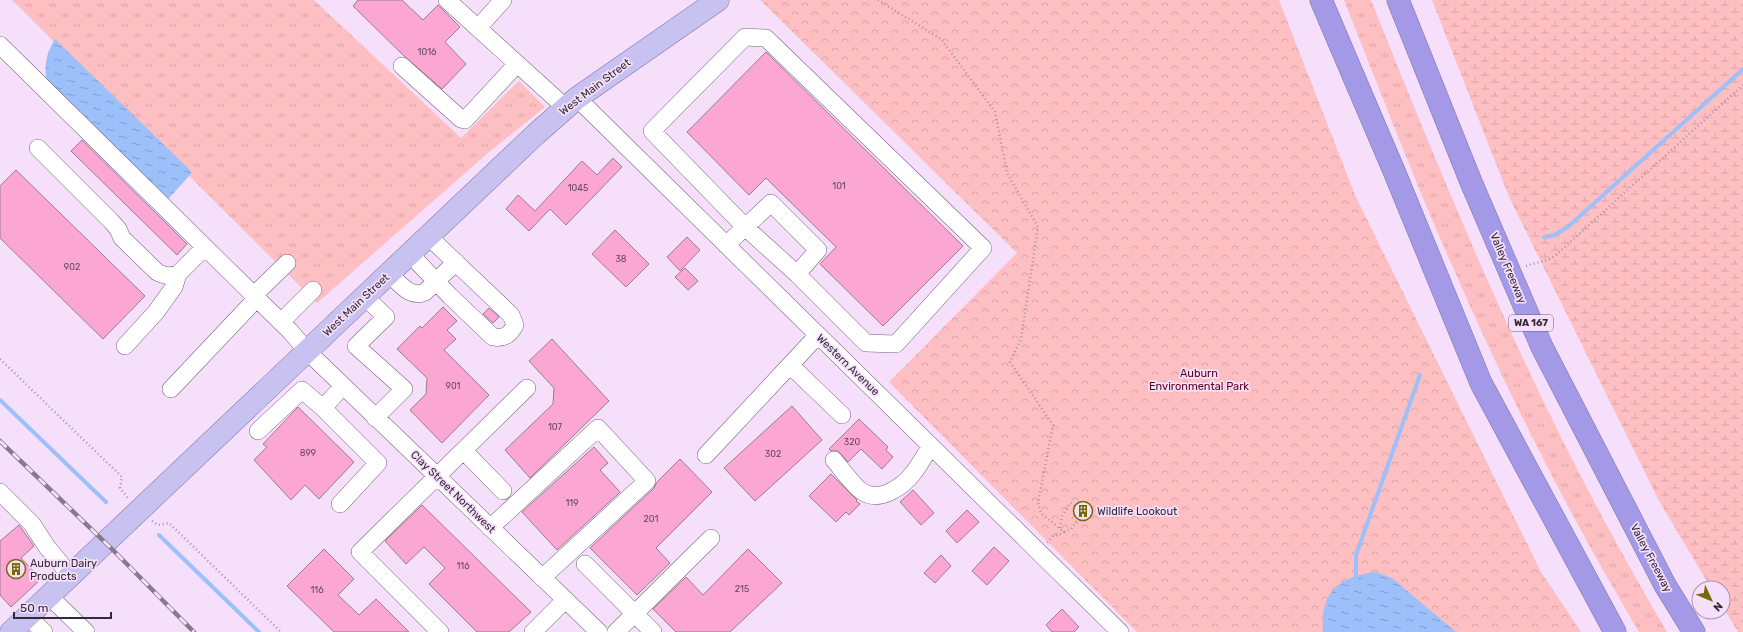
<svg xmlns="http://www.w3.org/2000/svg" width="1743" height="632" viewBox="0 0 1743 632" font-family="Rubik,sans-serif">
<defs>
<pattern id="grass-tufts" width="24" height="20" patternUnits="userSpaceOnUse"><rect width="24" height="20" fill="#febfc2"/><path d="M3 7l-1-3M5 7V3M7 7l1-3M15 17l-1-3M17 17v-4M19 17l1-3" fill="none" stroke="#daa4a7"/></pattern>
<pattern id="wetland-marsh" width="20" height="14" patternUnits="userSpaceOnUse"><rect width="20" height="14" fill="#febfc2"/><path d="M1 5h8M5 5V1M11 12h8M15 12V8" fill="none" stroke="#daa4a7"/></pattern>
<pattern id="park-crowns" width="20" height="18" patternUnits="userSpaceOnUse"><rect width="20" height="18" fill="#febfc2"/><path d="M2 6a3 3 0 1 1 6 0M12 15a3 3 0 1 1 6 0" fill="none" stroke="#daa4a7"/></pattern>
<pattern id="water-ripples" width="26" height="14" patternUnits="userSpaceOnUse"><rect width="26" height="14" fill="#9dc0fb"/><path d="M2 4q2-2 4 0t4 0M15 11q2-2 4 0t4 0" fill="none" stroke="#819ccc"/></pattern>
</defs>
<rect width="100%" height="100%" fill="#f5dffb"/>
<!-- grass -->
<path fill="url(#grass-tufts)" d="M12 0H314L461 138 519 81 545 107 488 153 317 303Z
M1344 0H1371C1446 188 1523 375 1622 553 1637 579 1651 606 1667 632H1639C1568 513 1506 390 1451 263 1413 177 1379 88 1344 0Z"/>
<!-- wetland -->
<path fill="url(#wetland-marsh)" d="M1432 0H1743V632H1738L1723 607V588H1711L1659 501 1509 197Z"/>
<!-- park -->
<path fill="url(#park-crowns)" d="M760 0H1279L1355 195 1541 572 1581 632H1137L889 382 1017 253Z"/>
<!-- water -->
<path fill="url(#water-ripples)" d="M55 39 191 171V174L168 199 47 81C43 67 47 51 55 39Z
M1376 572 1392 578 1456 632H1323C1320 593 1338 576 1376 572Z"/>
<g fill="none" stroke-linecap="round" stroke-linejoin="round">
<!-- stream -->
<path stroke="#9dc0fb" stroke-width="4" d="M1544 237 1555 235 1570 225 1743 69
M0 400 106 502
M159 535 259 632
M1357 581 1356 576V555L1420 375"/>
</g>
<!-- building -->
<path fill="#fca6d4" stroke="#9b7c8c" d="M358 0H402L423 20 438 5 460 27 445 42 466 64 442 89 404 56 353 6Z
M766 52 963 246 883 326 820 264 836 247 766 178 749 195 687 132Z
M82 140 187 244 177 255 71 151Z
M613 158 622 167 566 225 550 209 529 231 506 209 518 195 535 211 582 161 597 175Z
M16 170 145 296 103 339 0 238V186Z
M615 230 649 264 626 287 592 254Z
M687 237 700 250 680 271 667 257Z
M685 268 698 281 688 290 675 277Z
M443 307 457 321 447 330 456 339 444 350 489 395 442 443 410 410 426 394 427 378 397 349 420 326 422 328Z
M489 308 499 317 493 323 483 314Z
M552 339 609 401 530 478 505 450 553 404 554 388 529 361Z
M792 406 822 440 755 501 724 468Z
M298 407 354 462 319 499 305 485 291 500 254 460 267 447 263 444Z
M859 419 888 447 886 450 893 457 882 469 861 449 848 462 838 451H831L829 449Z
M594 447 608 463 600 470 620 492 557 550 522 512Z
M680 459 712 492 656 548 670 563 637 595 590 548 654 488 657 482Z
M831 474 857 500 856 501 860 504 849 515 846 512 836 522 809 496Z
M913 490 934 513 921 525 900 502Z
M422 505 531 612 509 632H477L429 584 445 568 424 547 406 564 385 541Z
M967 510 979 522 957 543 946 531Z
M19 525 34 546 21 558 41 579 11 607 0 595V541Z
M994 547 1009 561 987 585 972 571Z
M324 549 354 579 338 595 359 615 376 599 409 632H334L287 586Z
M748 549 782 583 730 632H676L653 609 686 577 703 595Z
M941 555 951 566 935 583 924 573Z
M1062 609 1079 627 1074 632H1052L1046 625Z"/>
<g fill="none" stroke-linecap="round" stroke-linejoin="round">
<defs>
<path id="minor" d="M447 0 566 108
M478 28 503 0
M0 45 290 331 307 351 599 632
M402 66 461 119 465 120 517 64
M577 98 1120 632
M38 148 111 221 118 229 122 238 157 272C165 276 170 277 178 274
M726 245 771 203 818 250 797 274 866 343 896 344 983 248 766 38 745 37 652 131 745 227 797 274
M410 254 450 296 493 337C504 339 510 335 515 325L511 315 428 236
M389 274C400 283 410 299 425 292L456 262
M254 295 287 263
M365 297 386 317 356 346 404 389 375 418
M281 322 313 290
M818 335 790 365 842 415
M125 346 156 312 174 287 178 274 205 247
M171 389 257 298
M258 431 302 390 323 408
M464 451 503 491
M706 455 790 365
M834 460C841 468 854 487 863 492 880 503 904 486 914 472 920 464 925 455 931 446
M0 492 32 524 47 547 70 575
M340 504 378 463 323 408 343 386
M490 528 598 428 647 481 542 578
M585 564 653 632
M49 596 86 632
M28 617 44 632
M440 632 360 552 527 388
M533 632 565 600
M616 632 711 538"/>
<path id="major" d="M11 632 536 134 577 98 718 0"/>
<path id="highway" d="M1321 0 1394 171 1481 383 1615 632
M1398 0 1471 182 1542 347 1665 585 1694 632"/>
</defs>
<!-- minor casing -->
<use href="#minor" stroke="#74617a" stroke-width="18"/>
<!-- major casing -->
<use href="#major" stroke="#7c72a8" stroke-width="23"/>
<!-- highway casing -->
<use href="#highway" stroke="#7c72a8" stroke-width="23"/>
<!-- path -->
<path stroke="#a494a8" stroke-width="2.5" stroke-dasharray="1 3" stroke-linecap="butt" d="M878 0 941 39 995 112 1007 173 1038 227 1021 339 1010 362 1053 425 1038 503 1041 513 1064 532 1061 534 1054 535 1047 543
M1526 266 1550 259 1556 255 1743 85
M0 359 122 477 120 488 128 498
M152 521 158 525 169 523 281 632
M1060 528 1062 516 1070 503 1079 508
M1064 532 1071 529 1082 515"/>
<!-- minor -->
<use href="#minor" stroke="#fff" stroke-width="17"/>
<!-- major -->
<use href="#major" stroke="#c8c2f0" stroke-width="22"/>
<!-- highway -->
<use href="#highway" stroke="#a499e6" stroke-width="22"/>
<defs>
<path id="rail" d="M0 441 115 552 194 632"/>
</defs>
<!-- rail casing -->
<use href="#rail" stroke="#887a8c" stroke-width="4.5"/>
<!-- rail -->
<use href="#rail" stroke="#f5dffb" stroke-width="3" stroke-dasharray="9" stroke-linecap="butt"/>
</g>
<!-- icons -->
<defs>
<symbol id="building-ring" viewBox="-11 -11 22 22"><circle r="9.5" fill="#f5dffb" stroke="#766a03" stroke-width="1.5"/><path d="M-4-6H4V6H1V3H-1V6H-4ZM-2.5-4.3h1.7v1.8h-1.7ZM.8-4.3h1.7v1.8H.8ZM-2.5-1h1.7V.8h-1.7ZM.8-1h1.7V.8H.8Z" fill="#766a03"/></symbol>
</defs>
<g fill-rule="evenodd">
<use href="#building-ring" x="1072" y="500" width="22" height="22"/>
<use href="#building-ring" x="5" y="558" width="22" height="22"/>
</g>
<g text-anchor="middle" dominant-baseline="central" stroke-width="3.5" stroke-linejoin="round" paint-order="stroke">
<!-- number labels -->
<g font-size="9" fill="#64495c">
<text x="427" y="52">1016</text>
<text x="839" y="186">101</text>
<text x="578" y="188">1045</text>
<text x="621" y="259">38</text>
<text x="72" y="267">902</text>
<text x="453" y="386">901</text>
<text x="555" y="427">107</text>
<text x="852" y="442">320</text>
<text x="308" y="453">899</text>
<text x="773" y="454">302</text>
<text x="572" y="503">119</text>
<text x="651" y="519">201</text>
<text x="463" y="566">116</text>
<text x="742" y="589">215</text>
<text x="317" y="590">116</text>
</g>
<!-- shield labels -->
<rect fill="#f5dffb" stroke="#6c6070" stroke-width="1" x="1509" y="315" width="44" height="16" rx="3"/>
<g font-size="10" font-weight="bold" fill="#322a34">
<text x="1531" y="323">WA 167</text>
</g>
<!-- street labels -->
<g font-size="11" fill="#322a34" stroke="#f5dffb">
<text transform="translate(595 87) rotate(-37)">West Main Street</text>
<text transform="translate(1508 268) rotate(67)">Valley Freeway</text>
<text transform="translate(356 305) rotate(-43)">West Main Street</text>
<text transform="translate(848 365) rotate(44)">Western Avenue</text>
<text transform="translate(453 492) rotate(44)">Clay Street Northwest</text>
<text transform="translate(1651 558) rotate(62)">Valley Freeway</text>
</g>
<!-- park labels -->
<g font-size="11" fill="#590219" stroke="#f5dffb">
<text x="1199" y="373">Auburn<tspan x="1199" dy="13">Environmental Park</tspan></text>
</g>
<!-- poi labels -->
<g font-size="11" fill="#322a34" stroke="#f5dffb" text-anchor="start">
<text x="1097" y="511">Wildlife Lookout</text>
<text x="30" y="563">Auburn Dairy<tspan x="30" dy="13">Products</tspan></text>
</g>
</g>
<!-- north arrow -->
<g transform="translate(1711 600) rotate(134)"><circle r="19" fill="#f5dffb" stroke="#a797ab"/>
<path d="M0-3L7 15L0 10L-7 15Z" fill="#766a03"/>
<text y="-6" font-size="11" font-weight="bold" text-anchor="middle" fill="#322a34">N</text>
</g>
<!-- scale -->
<path d="M14 612v6h97v-6" fill="none" stroke="#322a34" stroke-width="2"/>
<text x="20" y="612" font-size="12" fill="#322a34" stroke="#f5dffb" stroke-width="3" paint-order="stroke">50 m</text>
</svg>
